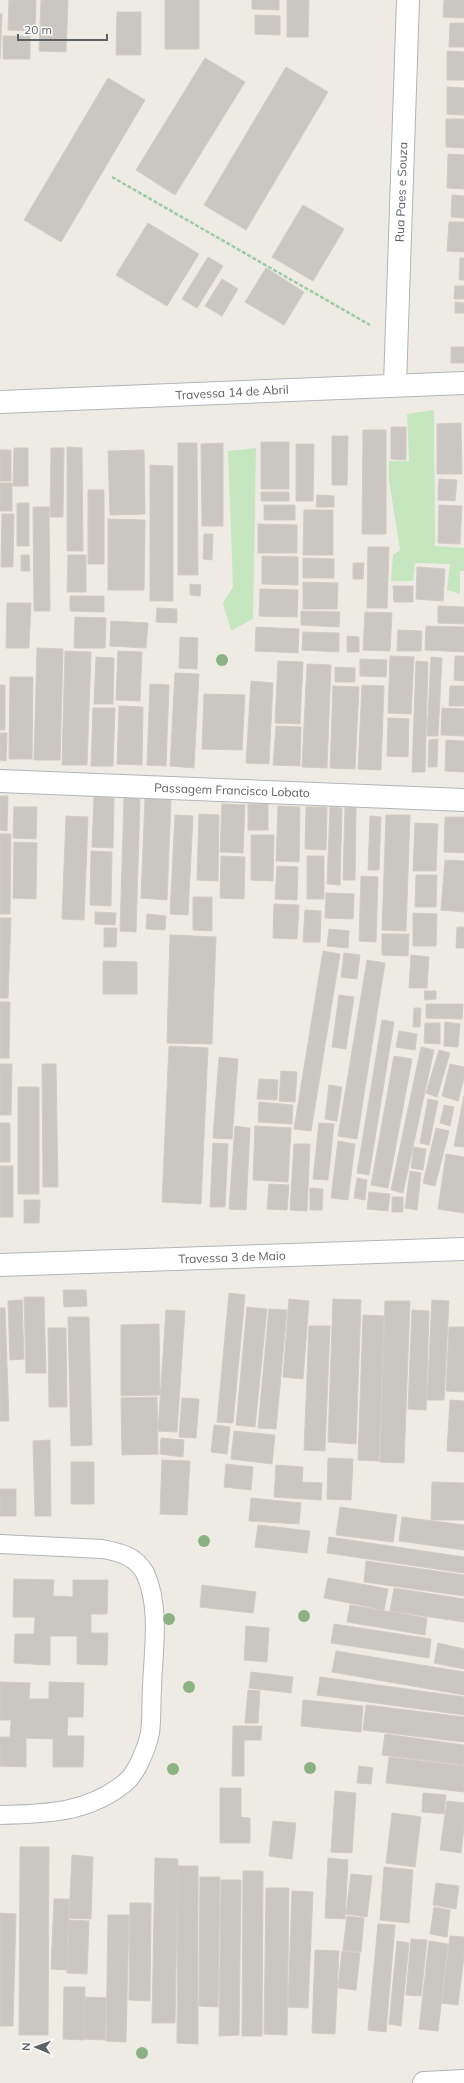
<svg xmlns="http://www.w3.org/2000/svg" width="464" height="2083" viewBox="0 0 464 2083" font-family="Mulish,sans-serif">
<rect width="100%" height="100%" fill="#eeebe4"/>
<!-- green -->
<path fill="#c6e6c0" d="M434 410 435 546 464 548V571H460V594L447 590 450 564 415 563 413 581H391L393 555 400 550 389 480V461H409L407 414Z
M256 448 253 619 231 631 223 603 233 587 228 451Z"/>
<!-- building -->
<path fill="#cac6c1" stroke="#d3cbc2" d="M9 0H36L35 31 8 30Z
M41 0H68L66 52 39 51Z
M165 0H199V49H165Z
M252 0H279V10L252 9Z
M287 0H309L308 37H287Z
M444 0H464V18L443 17Z
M117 12H141V55H116Z
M0 14H2L0 59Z
M255 15 280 16V35L255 34Z
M450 23H464V47H449Z
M3 36H30V59H3Z
M447 51 464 52V80H447Z
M205 58 245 82 175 195 136 170Z
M286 67 328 92 246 230 204 205Z
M108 78 145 100 61 242 24 220Z
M447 87 464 88V115L447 114Z
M446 119H464V148L446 147Z
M448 154 464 155V189L447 188Z
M452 195 464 196V218L451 217Z
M303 205 344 229 313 281 272 257Z
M449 222H464V252L447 251Z
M148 223 199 254 167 306 116 275Z
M208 257 223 266 197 308 182 299Z
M460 258H464V280H459Z
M266 268 304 292 284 325 245 302Z
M222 279 238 289 222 316 205 306Z
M455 286H464V299H454Z
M455 302 464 303V313H455Z
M451 347H464V363H451Z
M461 423 462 474H437V424Z
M391 427H406V460L391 459Z
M363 430H386V534H362Z
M332 436H348L347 485H332Z
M261 442H289V489H261Z
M178 443H197L198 575H178Z
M223 443V526H202L201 444Z
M296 444H314L313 501H296Z
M67 447 82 448 83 551H67Z
M14 448H28V486H13Z
M51 448H64L63 517H50Z
M0 450H11V481H0Z
M144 450 145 514 110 515 108 451Z
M150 465 173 466V601H150Z
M439 479 457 480 455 501 438 500Z
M0 483H12V511H0Z
M88 490H104V564H88Z
M261 492H289V501H261Z
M317 495 334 496V507H316Z
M17 503H29V546H17Z
M264 505H295V520H264Z
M439 505 462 506 460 544 438 543Z
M33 507H49L50 611H34Z
M304 510H333V555H303Z
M2 514H14L13 567H1Z
M108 519 145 520 144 590H108Z
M258 524 297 525V553H258Z
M204 534H213L212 560 203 559Z
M368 547H389L387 608H367Z
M21 555H29L30 571H21Z
M68 555H86V592H67Z
M262 556 298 557V585L262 584Z
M303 558 334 559V578H303Z
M353 563H364L363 579H353Z
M417 567 445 569 443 601 416 599Z
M303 582 338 583 337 609H303Z
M190 584 201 585 200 596 190 595Z
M393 586H413V602H394Z
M260 589 298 590 297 617 259 616Z
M70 596H104V612L70 611Z
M7 603H31L29 648H6Z
M438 606 464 607V624L438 623Z
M157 608 177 609V623L156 622Z
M301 611 340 612 339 627 301 625Z
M365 612 392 613 390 651 363 650Z
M75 617 106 618 105 648H74Z
M111 621 148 623 146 648 110 646Z
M426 626 464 627V652L425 650Z
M256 627 299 629 298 653 255 651Z
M398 630 422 631 421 651H397Z
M303 632 339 633V652L302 650Z
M347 636 359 637V652H347Z
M180 637 198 638 197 669 179 668Z
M37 648 63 649 60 760H34Z
M65 651 91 652 87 765H62Z
M118 651 142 652 140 701 116 700Z
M390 656 414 657 411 714 388 713Z
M455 656H464V681L454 680Z
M96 657 114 658 113 704H94Z
M431 657 442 658 438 736H427Z
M360 659 387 660 386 677 360 676Z
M278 661 303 662 300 724 275 723Z
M416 661 428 662 425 772H412Z
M307 664 331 665 327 768 302 767Z
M335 667 355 668V682H335Z
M175 673 199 674 194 768 170 766Z
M10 677H33L32 759H9Z
M251 681 273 683 269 764 246 763Z
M150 684 169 685 166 766 147 765Z
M0 685H5V730H0Z
M362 685 384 686 381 770 358 769Z
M333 686 359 687 355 769 330 768Z
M450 686H464V706H449Z
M204 694 245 695 242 750 202 749Z
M119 706 143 707 142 765 117 764Z
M93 708H115L113 766H91Z
M442 708 464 709V736L441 735Z
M388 718 409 719 408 757 387 756Z
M276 726 301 727 300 766 273 765Z
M0 733H7L6 761 0 760Z
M438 739 437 767H428L429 740Z
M446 740 464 741V772L445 771Z
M0 796H8L7 831 0 830Z
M94 797 114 798 113 848 92 847Z
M124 798 140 799 136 932 120 931Z
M145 798 171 799 167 900 141 898Z
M222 804 245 805 243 853 220 852Z
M248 804H268V830H248Z
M278 806 300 807 299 862 276 861Z
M14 807H37L36 839 13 838Z
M306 807H327L326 850 305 849Z
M330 807 342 808 340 885 327 884Z
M345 807 356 808 355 880H343Z
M199 814 219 815 218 881 197 880Z
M175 815 193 816 188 915 170 914Z
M386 815H410L406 931 382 930Z
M66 816 88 817 84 920 62 919Z
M370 816 381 817 379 870H368Z
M445 817H464V853L444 852Z
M415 823 438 824 436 871H413Z
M0 834H11L10 914H0Z
M251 835H274L273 881 251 880Z
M14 842 37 843 36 899 13 898Z
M91 851 112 852 111 906 90 905Z
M221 856 245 857 244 899 220 898Z
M307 856H324V899H307Z
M445 860 464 861V912L441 910Z
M277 866 298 867 297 900 275 899Z
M416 875H437L436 907H415Z
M361 876 378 877 376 942 359 941Z
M326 893 354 894 353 919 325 918Z
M193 897H212V931L193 930Z
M274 904 299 905 297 939 273 938Z
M305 910 321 911 320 942H303Z
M95 912 116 913 115 925 95 924Z
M413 913 437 914 436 946H413Z
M147 914 166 916 165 930 146 929Z
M0 918H11L8 998H0Z
M457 927H464V948H456Z
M104 928H117L116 947H104Z
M329 929 349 931 348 948 327 946Z
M382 934H409L408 956 382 955Z
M170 935 216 937 212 1044 167 1043Z
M323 951 340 954 311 1131 294 1129Z
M344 953 360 955 357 979 341 977Z
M411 955 429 957 427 988H409Z
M367 960 385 963 357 1139 338 1136Z
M103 961 137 962V994H103Z
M424 991H436V999L425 1000Z
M339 995 354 997 346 1049 332 1047Z
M0 1002H10L9 1058H0Z
M426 1004H463L462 1019 426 1018Z
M414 1008H421L420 1027H413Z
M382 1020 394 1022 369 1175 357 1173Z
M445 1022 460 1024 458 1047 444 1046Z
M425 1023H440V1044L424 1043Z
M399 1031 417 1034 415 1050 396 1047Z
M169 1046 208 1048 201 1204 162 1202Z
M421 1047 434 1050 403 1193 391 1190Z
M439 1050 450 1053 437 1097 426 1093Z
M394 1056 412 1059 388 1188 371 1185Z
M219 1057 238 1059 232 1139 213 1138Z
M0 1064H12L11 1115H0Z
M42 1064H56L58 1187H43Z
M450 1064 464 1067V1078L458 1101 442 1096Z
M281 1071 297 1072 295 1102 279 1101Z
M259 1079 278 1080 277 1100 257 1099Z
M329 1085 342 1087 337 1121 325 1119Z
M18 1087H39V1194H18Z
M464 1096V1147L454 1146Z
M428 1099 438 1101 429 1145 420 1143Z
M259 1102 293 1105 292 1124 258 1122Z
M444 1105 454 1107 450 1126 440 1123Z
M0 1123H10V1162H0Z
M319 1123 334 1124 328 1180 313 1179Z
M235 1126 250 1128 246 1210 229 1209Z
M255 1126 291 1128 288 1182 253 1180Z
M436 1128 449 1131 435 1186 423 1183Z
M338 1141 355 1144 348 1200 331 1198Z
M213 1143 228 1144 225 1207H210Z
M294 1144H310L307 1211 290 1210Z
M414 1147 426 1149 423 1170 411 1168Z
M446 1154 464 1157V1213L438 1209Z
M0 1166H13V1217H0Z
M410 1171 421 1173 417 1210 405 1208Z
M357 1178 367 1180 365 1200 354 1198Z
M269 1184 289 1185 287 1210 267 1209Z
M310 1188 323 1189 322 1210H310Z
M369 1192 390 1194 388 1211 367 1209Z
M392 1197H403V1212H392Z
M24 1200H40L39 1223H24Z
M63 1290H86L87 1306 64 1307Z
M229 1293 245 1295 233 1423 217 1422Z
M24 1297H44L46 1373H26Z
M289 1299 309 1301 303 1379 283 1377Z
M333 1299 361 1300 356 1444 328 1442Z
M22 1300 24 1359 10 1360 8 1301Z
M432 1300 449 1301 444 1400H427Z
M385 1301H410L404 1463 380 1462Z
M247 1307 267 1309 255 1427 236 1425Z
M0 1308H5L9 1421H0Z
M269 1309 287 1310 276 1429 258 1428Z
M166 1310 185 1311 177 1432 158 1431Z
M412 1310 429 1311 426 1410 408 1409Z
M363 1315 384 1316 379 1461 358 1460Z
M68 1317H89L92 1445 71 1446Z
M159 1324 160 1395 121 1396V1325Z
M309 1326H330L325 1451 304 1450Z
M449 1327H464V1392L446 1391Z
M48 1328H66L67 1407H49Z
M157 1397 158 1454 122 1455 121 1398Z
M182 1398 199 1399 196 1438 179 1437Z
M450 1400 464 1401V1452L447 1451Z
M214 1425 230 1427 227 1454 211 1452Z
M234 1431 275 1435 272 1464 231 1459Z
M161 1438 184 1440 183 1457 160 1454Z
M50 1440 51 1516H35L33 1441Z
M328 1458 353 1459 351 1500 327 1499Z
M162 1460 190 1461 187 1515 160 1514Z
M71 1462H94V1504H71Z
M226 1464 253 1467 251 1490 224 1487Z
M276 1465 303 1467 302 1482 322 1483 321 1500 274 1497Z
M432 1482 464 1483V1520H431Z
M0 1489H16V1516H0Z
M251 1498 301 1503 299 1524 249 1521Z
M340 1507 397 1515 393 1542 336 1535Z
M402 1517 464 1525V1550L399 1541Z
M258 1525 310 1531 307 1553 255 1547Z
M329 1537 464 1557V1573L327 1553Z
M366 1561 464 1575V1596L364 1582Z
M328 1578 388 1589 384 1610 324 1598Z
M14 1579 54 1580 53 1596 73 1597V1580H108L107 1614H91V1633H108L107 1665 77 1664V1636H50V1665L14 1663 15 1634H34L35 1617H13Z
M202 1585 256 1592 253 1613 200 1607Z
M394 1588 464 1599V1622L390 1611Z
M350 1605 427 1618 425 1635 347 1622Z
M334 1624 431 1639 429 1658 331 1643Z
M246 1626 269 1628 267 1662 244 1660Z
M438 1643 464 1649V1669L434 1663Z
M336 1651 464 1672V1695L332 1672Z
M251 1672 293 1677 291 1693 249 1688Z
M320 1677 464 1697V1715L317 1695Z
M0 1682 30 1683 29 1699H49V1682L84 1683 83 1717H68L67 1736H84L83 1767H53V1739L26 1738V1767L0 1766V1737H10L11 1720H0Z
M248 1690 260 1691 258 1723H245Z
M303 1700 363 1706 361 1732 301 1726Z
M366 1705 464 1717V1742L363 1730Z
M233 1726H262L261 1740H244V1776H232Z
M385 1734 464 1745V1765L382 1755Z
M389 1757 464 1766V1792L386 1783Z
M359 1766 373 1768 371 1784 357 1783Z
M220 1788H241V1817L250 1818V1843H220Z
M335 1791 356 1793 352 1853 331 1852Z
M423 1793 446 1795 444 1814 422 1812Z
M447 1801 464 1803V1828L461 1853 440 1850Z
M392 1813 421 1817 415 1867 386 1863Z
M273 1821 296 1823 292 1859 269 1856Z
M20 1847H49L48 2035H19Z
M72 1855 93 1857 91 1919 69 1918Z
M155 1858 178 1859 175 2023H152Z
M328 1858 348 1860 345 1919 325 1918Z
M178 1866H198V2044L177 2043Z
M384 1867 413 1870 409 1923 380 1920Z
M243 1871H263L262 2036H242Z
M351 1874 372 1876 367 1917 346 1914Z
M200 1877H220L218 2007 199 2006Z
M221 1880H241L239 2035 219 2036Z
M436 1883 459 1886 456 1909 433 1905Z
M266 1888H289L287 2035 264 2034Z
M292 1891 313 1892 308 2008 288 2007Z
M54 1899H69L67 1970 51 1969Z
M130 1903H151L150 2001 129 2000Z
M434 1907 450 1910 447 1937 430 1934Z
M0 1913 16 1914 13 2026H0Z
M108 1915H129L126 2042 106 2041Z
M347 1916 364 1918 361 1952 343 1950Z
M69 1920 89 1921 87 1974 67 1973Z
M378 1924 395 1925 386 2032 368 2030Z
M450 1936 464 1937V1957L458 2005 442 2003Z
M411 1939 427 1940 421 1996 406 1995Z
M397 1941 409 1943 401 2026 389 2024Z
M429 1941 448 1944 438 2031 419 2029Z
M315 1950 339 1951 335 2034 312 2033Z
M342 1951 360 1953 356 1990 338 1988Z
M64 1987H85L84 2040 63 2039Z
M85 1997 106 1998 105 2040 84 2039Z"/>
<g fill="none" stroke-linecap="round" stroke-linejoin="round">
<defs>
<path id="lane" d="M0 1544 102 1549C119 1552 136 1556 145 1573 161 1607 153 1652 152 1688 151 1702 152 1719 150 1733 147 1747 137 1773 126 1782 89 1813 46 1814 0 1815"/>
<path id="street" d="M395 384 408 0
M0 402 464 383
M0 781 464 800
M0 1265 464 1249"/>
<path id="secondary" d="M424 2083 464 2081"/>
</defs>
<!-- lane casing -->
<use href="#lane" stroke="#b1b5b9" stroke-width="20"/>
<!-- street casing -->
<use href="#street" stroke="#b1b5b9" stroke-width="24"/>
<!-- secondary casing -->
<use href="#secondary" stroke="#b0b5b9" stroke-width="24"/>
<!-- path -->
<path stroke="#9ccca3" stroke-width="2.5" stroke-dasharray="4 2" stroke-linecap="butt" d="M112 177 370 325"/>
<!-- lane -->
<use href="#lane" stroke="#fff" stroke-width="18"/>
<!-- street -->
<use href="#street" stroke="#fff" stroke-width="22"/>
<!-- secondary -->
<use href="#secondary" stroke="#fff" stroke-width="22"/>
</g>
<!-- trees -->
<g fill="#8cb283">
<circle cx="222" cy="660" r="6"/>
<circle cx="204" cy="1541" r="6"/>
<circle cx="304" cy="1616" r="6"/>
<circle cx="169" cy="1619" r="6"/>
<circle cx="189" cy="1687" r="6"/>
<circle cx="310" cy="1768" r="6"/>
<circle cx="173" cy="1769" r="6"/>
<circle cx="142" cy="2053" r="6"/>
</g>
<g text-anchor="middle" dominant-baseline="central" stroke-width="3.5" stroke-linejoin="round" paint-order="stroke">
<!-- street labels -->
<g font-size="12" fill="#5c6164" stroke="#fff">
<text transform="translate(401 192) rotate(-88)">Rua Paes e Souza</text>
<text transform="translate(232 392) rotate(-3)">Travessa 14 de Abril</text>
<text transform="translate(232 790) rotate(2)">Passagem Francisco Lobato</text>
<text transform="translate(232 1257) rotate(-2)">Travessa 3 de Maio</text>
</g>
</g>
<!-- north arrow -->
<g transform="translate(36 2047) rotate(272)" stroke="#ffffff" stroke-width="3" paint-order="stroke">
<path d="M0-3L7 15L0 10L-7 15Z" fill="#5c6164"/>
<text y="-6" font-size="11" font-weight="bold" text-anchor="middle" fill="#5c6164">N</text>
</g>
<!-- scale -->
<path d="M18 34v6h89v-6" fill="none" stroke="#5c6164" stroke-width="2"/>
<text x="24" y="34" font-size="12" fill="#5c6164" stroke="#ffffff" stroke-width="3" paint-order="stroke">20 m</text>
</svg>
